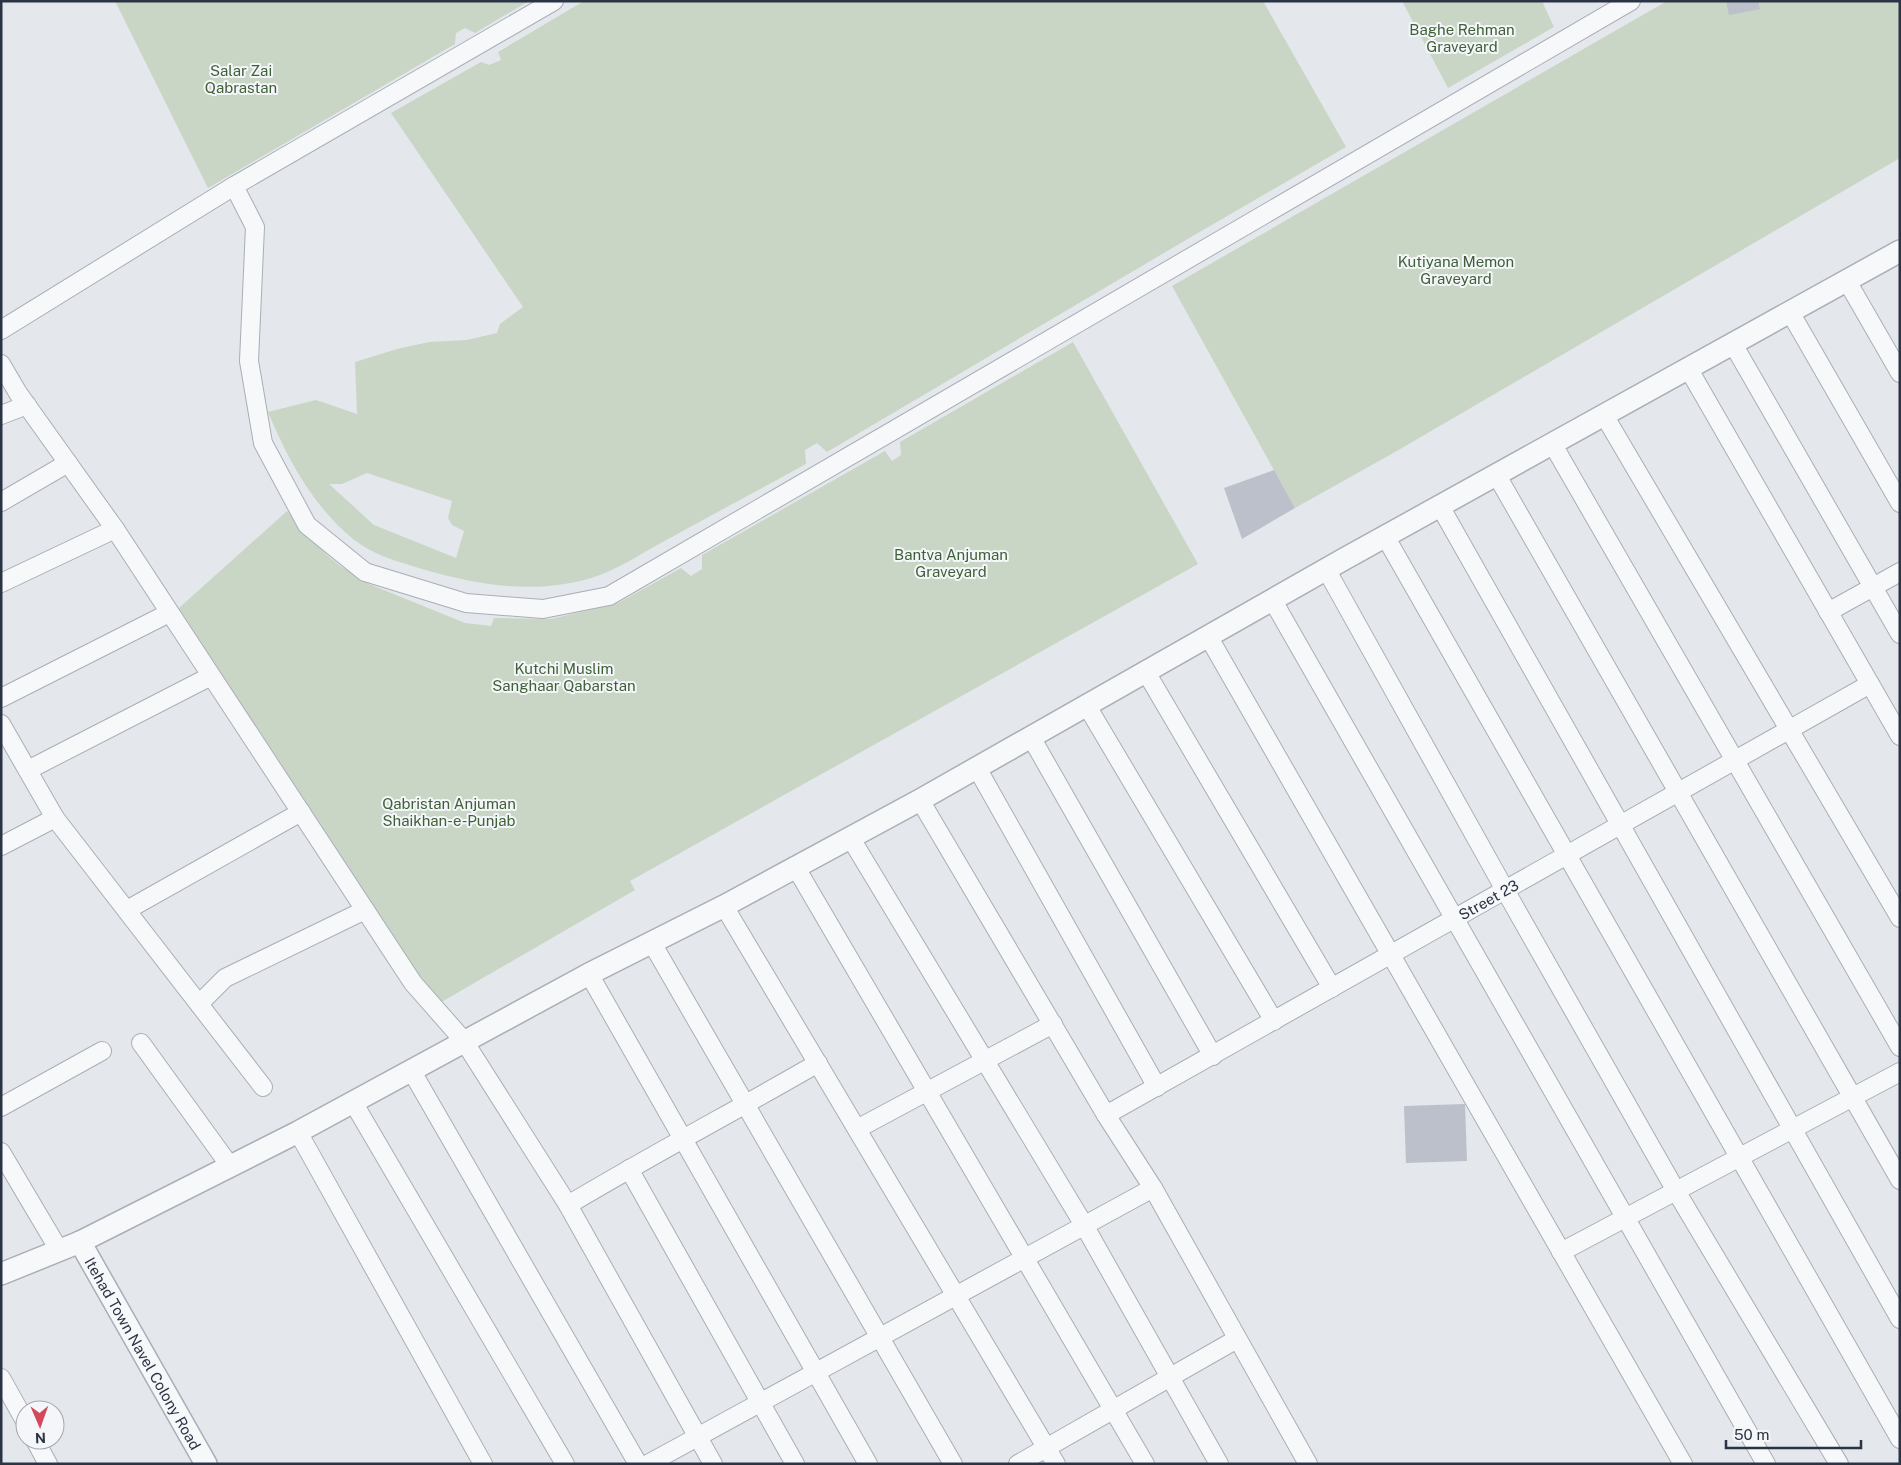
<svg xmlns="http://www.w3.org/2000/svg" width="1901" height="1465" viewBox="0 0 1901 1465" font-family="'Public Sans',sans-serif">
<rect width="100%" height="100%" fill="#e4e7ec"/>
<!-- green -->
<path fill="#c9d6c5" fill-rule="evenodd" d="M115 1H529L475 33 465 28 456 33 455 44 208 188Z
M584 1H1263L1346 147 1191 237 827 452 817 443 805 450 806 464C761 489 715 513 670 538 647 550 624 566 600 575 541 596 480 586 422 569 399 562 373 555 353 539 313 506 288 460 268 412L316 400 357 414 355 362 397 349 429 342 467 340 497 333 500 324 523 307 391 113 481 62 489 65 501 60 498 52ZM367 473 452 501 448 518 452 525 464 531 456 558 374 525 329 484H342Z
M1402 1H1542L1554 27 1448 88Z
M1667 1H1900V158L1395 452 1295 508 1172 286Z
M1073 342 1198 564 630 881 635 890 438 1004 179 608 287 511 326 554 339 565 369 584 465 623 491 626 494 618 551 619 618 603 681 568 691 576 702 569V555L885 451 892 461 901 455 900 442Z"/>
<!-- building -->
<path fill="#bbc0ca" d="M1726 1H1758L1760 9 1729 15Z
M1274 470 1295 508 1242 539 1224 488Z
M1465 1104 1467 1161 1406 1163 1404 1106Z"/>
<g fill="none" stroke-linecap="round" stroke-linejoin="round">
<defs>
<g id="minor">
<path d="M554 1 234 186 255 227 249 361 263 443 307 525 365 572 466 603 543 609 609 596 1631 1"/>
<path d="M1847 281 1900 373"/>
<path d="M1790 312 1900 503"/>
<path d="M1 330 234 186"/>
<path d="M1733 344 1900 634"/>
<path d="M1 364 18 393 115 529 413 983 464 1041 568 1205 713 1464"/>
<path d="M1688 368 1900 736"/>
<path d="M1 415 27 405"/>
<path d="M1604 415 1900 918"/>
<path d="M1552 443 1900 1047"/>
<path d="M1496 474 1900 1180"/>
<path d="M1 502 68 463"/>
<path d="M1440 506 1900 1319"/>
<path d="M1385 536 1900 1439"/>
<path d="M1326 569 1509 897 1676 1191 1839 1464"/>
<path d="M1 583 115 529"/>
<path d="M1272 599 1766 1464"/>
<path d="M1828 612 1900 572"/>
<path d="M1208 636 1683 1464"/>
<path d="M1146 672 1332 988"/>
<path d="M1 698 169 613"/>
<path d="M1087 706 1274 1021"/>
<path d="M1 724 55 818 263 1087"/>
<path d="M1031 737 1213 1056"/>
<path d="M977 768 1157 1087"/>
<path d="M28 770 211 676"/>
<path d="M920 800 1106 1115 1153 1188 1308 1464"/>
<path d="M850 837 1084 1225 1219 1464"/>
<path d="M1 846 55 818"/>
<path d="M795 866 1145 1464"/>
<path d="M724 906 1056 1464"/>
<path d="M127 910 301 812"/>
<path d="M652 943 953 1464"/>
<path d="M589 974 868 1464"/>
<path d="M199 1004 225 978 365 910"/>
<path d="M141 1043 230 1166"/>
<path d="M411 1070 638 1464"/>
<path d="M353 1102 565 1464"/>
<path d="M1 1107 102 1051"/>
<path id="s1" d="M1106 1115 1870 684"/>
<path d="M857 1129 1053 1024"/>
<path d="M298 1132 483 1464"/>
<path d="M1 1152 59 1250"/>
<path d="M629 1169 795 1464"/>
<path d="M568 1205C650 1156 735 1111 818 1063"/>
<path d="M1561 1252 1900 1072"/>
<path d="M1 1378 25 1421"/>
<path d="M35 1440 48 1464"/>
<path d="M648 1464 1153 1188"/>
<path d="M1018 1464 1237 1339"/>
</g>
<g id="tertiary">
<path id="s2" d="M80 1242 206 1464"/>
<path d="M1 1274 80 1242 298 1132 589 974 724 906 920 800 1346 558 1900 251"/>
</g>
</defs>
<!-- minor casing -->
<use href="#minor" stroke="#a9aeb7" stroke-width="20"/>
<!-- tertiary casing -->
<use href="#tertiary" stroke="#a9aeb7" stroke-width="24"/>
<!-- minor -->
<use href="#minor" stroke="#f7f8fa" stroke-width="18"/>
<!-- tertiary -->
<use href="#tertiary" stroke="#f7f8fa" stroke-width="21"/>
</g>
<g text-anchor="middle" dominant-baseline="central" stroke-width="4" stroke-linejoin="round" paint-order="stroke">
<!-- park labels -->
<g font-size="15" fill="#3f6138" stroke="#f4f6f9">
<text x="1462" y="29">Baghe Rehman<tspan x="1462" dy="17">Graveyard</tspan></text>
<text x="241" y="70">Salar Zai<tspan x="241" dy="17">Qabrastan</tspan></text>
<text x="1456" y="261">Kutiyana Memon<tspan x="1456" dy="17">Graveyard</tspan></text>
<text x="951" y="554">Bantva Anjuman<tspan x="951" dy="17">Graveyard</tspan></text>
<text x="564" y="668">Kutchi Muslim<tspan x="564" dy="17">Sanghaar Qabarstan</tspan></text>
<text x="449" y="803">Qabristan Anjuman<tspan x="449" dy="17">Shaikhan-e-Punjab</tspan></text>
</g>
<!-- street labels -->
<g font-size="15" fill="#2b3445" stroke="#f4f6f9">
<text stroke="none"><textPath href="#s1" startOffset="439">Street 23</textPath></text>
<text stroke="none"><textPath href="#s2" startOffset="128">Itehad Town Navel Colony Road</textPath></text>
</g>
</g>
<!-- border -->
<rect width="1901" height="1465" fill="none" stroke="#2b3445" stroke-width="5"/>
<!-- north arrow -->
<g transform="translate(40 1425) rotate(178)"><circle r="24" fill="#f4f6f9" stroke="#a4a8b1"/>
<path d="M0-4L9 19L0 12L-9 19Z" fill="#d1495b"/>
<text y="-8" font-size="14" font-weight="bold" text-anchor="middle" fill="#2b3445">N</text>
</g>
<!-- scale -->
<path d="M1726 1440v8h135v-8" fill="none" stroke="#2b3445" stroke-width="2.5"/>
<text x="1734" y="1440" font-size="15" fill="#2b3445" stroke="#f4f6f9" stroke-width="4" paint-order="stroke">50 m</text>
</svg>
